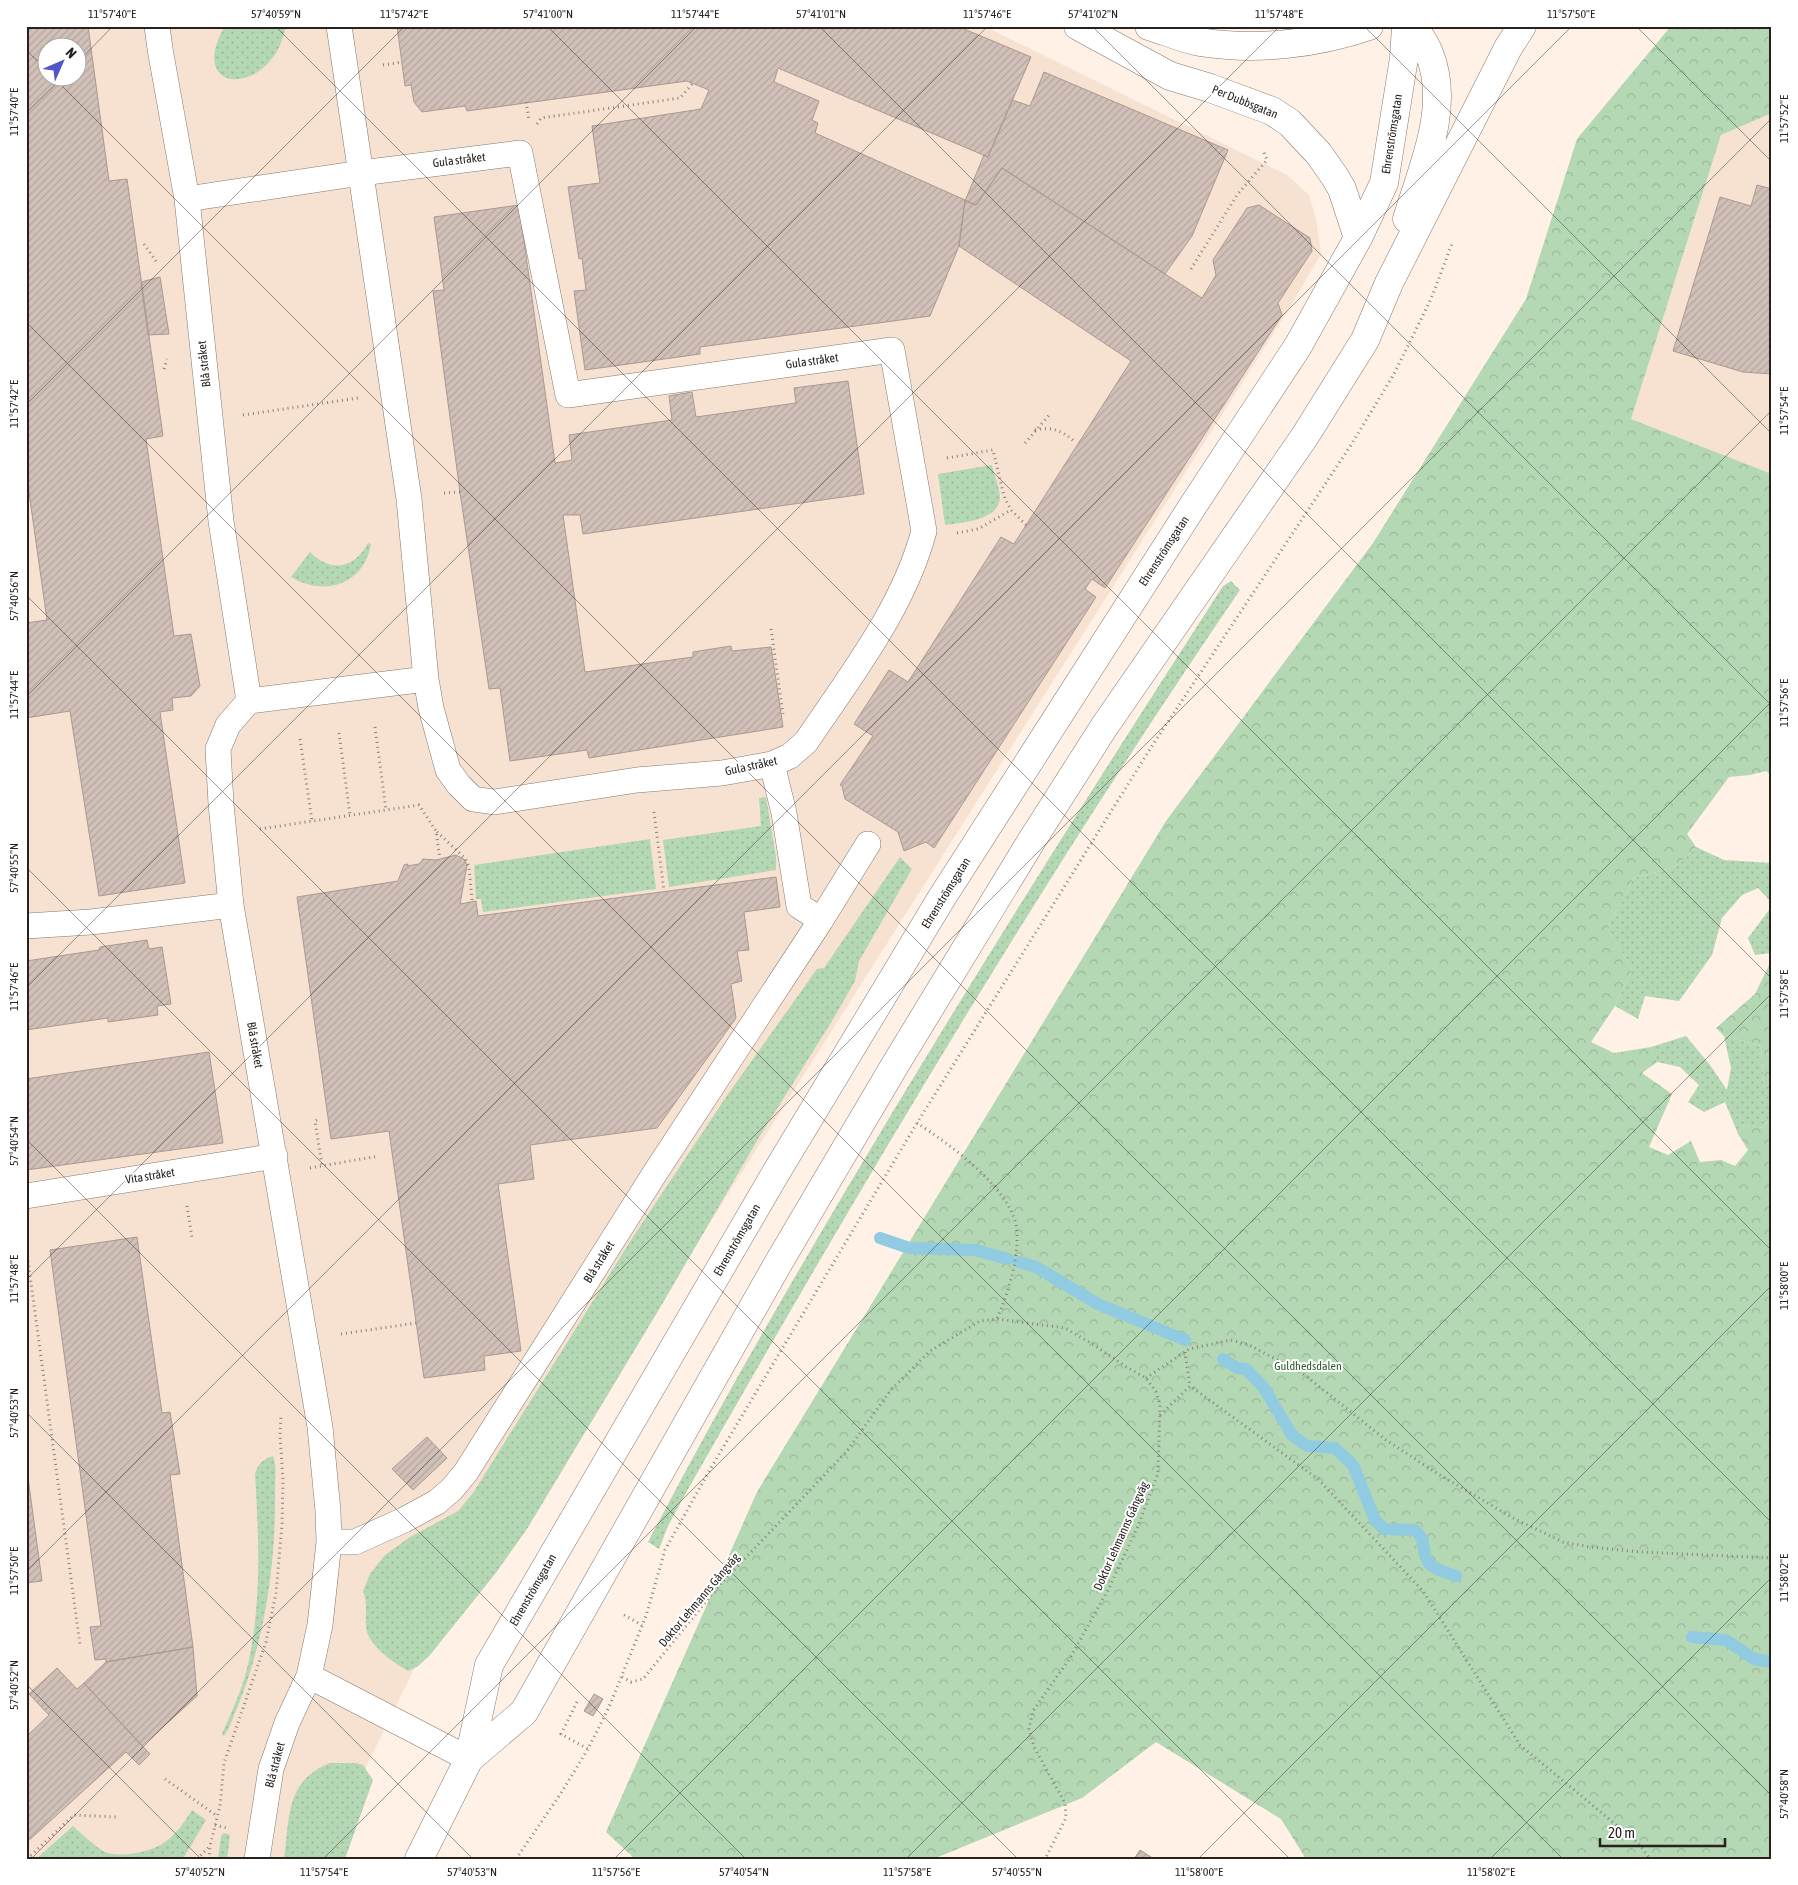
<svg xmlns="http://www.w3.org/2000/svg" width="1798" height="1885" viewBox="0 0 1798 1885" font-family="'Asap Condensed',sans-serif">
<defs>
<pattern id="grass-dots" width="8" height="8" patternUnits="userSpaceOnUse" patternTransform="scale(1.25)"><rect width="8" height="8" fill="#b4d7b4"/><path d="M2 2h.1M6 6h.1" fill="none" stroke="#9bb89a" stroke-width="1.8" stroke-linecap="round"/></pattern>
<pattern id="forest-crowns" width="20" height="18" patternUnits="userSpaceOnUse" patternTransform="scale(1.25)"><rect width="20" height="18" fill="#b4d7b4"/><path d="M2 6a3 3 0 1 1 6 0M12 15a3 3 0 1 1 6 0" fill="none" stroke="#9bb89a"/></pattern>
<pattern id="building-hatch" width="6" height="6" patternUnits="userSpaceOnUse" patternTransform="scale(1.25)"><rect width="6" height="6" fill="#d1c0b8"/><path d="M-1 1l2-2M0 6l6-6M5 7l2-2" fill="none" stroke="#b3a59e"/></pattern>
</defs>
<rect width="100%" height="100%" fill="#fff1e5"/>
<!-- built -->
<path fill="#f7e2d1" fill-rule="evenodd" d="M26 26H984L1287 175 1309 195 1316 218 1321 254 1289 309 516 1529 414 1669 351 1798 333 1859H26ZM48 48H78V78H48Z
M1772 113V474L1631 419 1721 135Z"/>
<!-- grass -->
<path fill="url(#grass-dots)" d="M225 26H286C272 99 184 95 225 26Z
M992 465C994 475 999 486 1000 496 1000 521 963 522 945 525L938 474Z
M368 543 371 544C364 585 324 597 291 577L310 552C331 573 354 569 368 543Z
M1231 581 1240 590C1041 881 861 1185 687 1491L668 1526 659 1549 648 1542C711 1421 779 1303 849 1185 969 983 1095 784 1223 586Z
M766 797 776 857V870L669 887 663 840 761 826 759 798Z
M650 839 656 889 483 912 481 899H476L474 865Z
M1696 847 1724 860 1772 863V903L1758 888 1742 895 1722 918 1712 955 1679 1001 1645 996 1638 1019 1615 1006 1632 969 1607 928 1634 878 1675 867Z
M900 857 912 869 859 961 855 981 832 1021 758 1139 664 1301 527 1529 495 1574 430 1655 417 1667 408 1671C394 1663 366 1644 366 1626 365 1612 368 1604 363 1591L370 1574 385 1555 410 1537 458 1511 473 1493 633 1237 726 1097 817 969 824 968Z
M1772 906V953L1755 955 1748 938Z
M1686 1036 1710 1065 1727 1090 1731 1068 1724 1036 1761 1046 1764 1087 1772 1082V1114L1764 1128 1745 1125 1738 1134 1725 1102 1704 1112 1688 1102 1699 1085 1680 1067 1657 1062 1651 1047Z
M273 1456C277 1467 275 1479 275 1491 276 1563 265 1641 237 1708 233 1717 230 1728 224 1736L222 1734C231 1713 241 1692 247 1669 262 1606 259 1538 255 1474 258 1464 263 1459 273 1456Z
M330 1763H356L363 1765 373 1780 345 1859H284C290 1817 285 1781 330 1763Z
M192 1810 206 1820 183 1859H36L73 1826C83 1835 92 1844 103 1851 110 1855 121 1855 129 1854 163 1850 175 1837 192 1810Z
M224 1833 230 1835 227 1859H218L221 1836Z"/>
<!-- forest -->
<path fill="url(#forest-crowns)" d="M1671 26H1772V113L1721 135 1631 419 1772 474V776L1766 771 1750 775 1729 777 1687 834 1696 847 1675 867 1634 878 1607 928 1632 969 1615 1006 1591 1042 1614 1053 1651 1047 1657 1062 1642 1073 1672 1094 1649 1147 1668 1155 1691 1141 1700 1162 1721 1160 1735 1166 1748 1150 1738 1134 1745 1125 1764 1128 1772 1114V1859H1306L1281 1819 1156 1742 1082 1798 933 1859H635L606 1832 757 1492 1166 821 1373 543 1526 299 1577 139Z
M1772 959V1082L1764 1087 1761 1046 1724 1036 1716 1028 1755 994Z"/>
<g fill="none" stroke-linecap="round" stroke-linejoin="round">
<!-- stream -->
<path stroke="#90cbe1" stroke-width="12" d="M880 1238 909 1248 975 1250 1008 1259
M1019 1262 1036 1267 1098 1304 1185 1340
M1223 1359 1237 1368 1246 1369 1264 1388 1292 1435 1307 1446 1335 1448 1353 1465 1375 1520 1384 1529 1415 1530C1425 1541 1422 1541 1425 1555 1428 1569 1445 1572 1456 1576
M1692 1637 1726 1640 1754 1659 1772 1662"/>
</g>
<!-- building -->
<path fill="url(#building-hatch)" stroke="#a99992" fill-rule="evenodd" d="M26 26H88L109 181 127 179 163 436 146 439 174 636 191 634 200 686 191 696 172 698 173 710 160 712 185 883 99 896 70 711 26 718V623L47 620 26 471ZM48 48H78V78H48Z
M397 26H957L1031 57 988 157 778 68 774 82 819 101 812 120 818 123 815 133 965 200 959 246 930 316 700 347V354L585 370 574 291 586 290 582 258 579 259 568 187 600 183 592 126 701 109 709 90 687 81 467 111 465 106 422 112 414 102 411 85 405 86Z
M1044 72 1228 150 1192 236 1165 274 1002 168 976 205 965 201 984 155 988 157 1012 100 1030 106Z
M1002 168 1202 298 1216 275 1213 260 1247 208 1259 205 1310 238 1312 251 1278 303 1282 315 1105 588 1092 579 1085 589 1096 597 934 848 926 842 904 851 898 832 845 799 842 786 840 785 873 736 854 724 889 670 908 682 1001 537 1014 544 1131 361 959 246 965 200 976 205Z
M1757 185 1772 189V374L1743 372 1673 351 1720 197 1751 206Z
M519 205 555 463 572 460 569 435 672 420 669 396 692 392 696 417 796 403 794 388 848 381 864 494 583 534 580 515H563L585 672 693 657V652L731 646 732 651 771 647 783 727 589 758 587 750 510 761 500 688 489 689 460 492 433 291 444 290 434 217Z
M160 277 169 334 148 335 141 282Z
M456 855 464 859 467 865 460 904 476 901 478 916 776 877 780 907 744 912 749 950 737 951 742 981 731 984 736 1018 657 1128 530 1145 534 1179 498 1184 521 1351 484 1356 485 1370 424 1378 389 1131 331 1139 297 897 398 881 404 865 408 864 407 866 419 864 423 859 436 860Z
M147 940 149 949 162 947 171 1004 157 1006 158 1015 108 1022V1018L26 1030V961L99 950 100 947Z
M209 1052 223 1143 26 1170V1079Z
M137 1237 162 1413 170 1412 180 1474 170 1475 193 1647 106 1662V1659L95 1660 90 1627 101 1626 50 1250Z
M427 1437 447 1458 413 1490 392 1469Z
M26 1463 42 1581 26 1583Z
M193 1647 197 1696 142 1746 84 1683 106 1662Z
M57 1668 77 1689 84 1683 150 1754 139 1765 126 1752 26 1843V1737L49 1715 29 1694Z
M594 1694 603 1699 593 1716 584 1711Z
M1140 1850 1154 1859H1134Z"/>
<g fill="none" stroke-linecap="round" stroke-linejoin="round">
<defs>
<path id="service" d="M157 26 160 49 187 199 221 521 249 701 426 679 409 499 339 26
M187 199 361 173 520 153 568 395 892 350 924 531C903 609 851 675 806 742L790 756 772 764 722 773 637 780 494 802 473 799 459 785 448 770 431 708 426 679
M249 701 228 725 218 749 221 804 231 905 320 1427 328 1511 329 1542 320 1625 309 1676 287 1723 271 1769 257 1859
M772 764 784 813 799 906 821 920
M26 926 91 922 231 905
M26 1196 275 1156
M329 1542H355L404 1520 437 1502 452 1489 466 1472 655 1173 821 920 868 844
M309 1676 469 1759"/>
<path id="tertiary" d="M1078 26 1170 76 1210 88 1272 111 1290 123 1319 154 1335 177 1342 189 1358 238
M1407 219C1423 166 1451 106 1429 53 1425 43 1419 35 1413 26
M469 1759 524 1712 776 1267 895 1065 1032 840 1104 727 1305 436 1365 340 1389 283 1508 48 1522 26
M419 1859 469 1759 489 1665 774 1176 941 899 1194 504 1298 346 1358 238 1384 183 1404 58 1406 26"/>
<path id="secondary" d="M1149 26C1166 31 1183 39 1200 42 1256 51 1316 44 1369 26"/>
</defs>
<!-- service casing -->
<use href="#service" stroke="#84786d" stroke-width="26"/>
<!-- tertiary casing -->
<use href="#tertiary" stroke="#84786d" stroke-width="29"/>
<!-- secondary casing -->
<use href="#secondary" stroke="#84786d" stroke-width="29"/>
<!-- path -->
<path stroke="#898078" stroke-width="3" stroke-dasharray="1 4" stroke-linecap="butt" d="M383 65 402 62
M526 102 529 120
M537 124 541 118 680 98 693 83
M144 244 158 264
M1191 269 1237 195 1267 160 1263 150
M164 369 167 359
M243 415 358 398
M1035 430C1051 426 1063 431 1075 442
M1025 443 1051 413
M947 458 993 450 1004 496 1011 510 1026 525
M444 493 460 492
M957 533 978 529 1011 510
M771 629 783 714
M375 727 386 810
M339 733 350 815
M300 739 312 821
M654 812 664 891
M260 829 419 805 436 831 440 859
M437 832 465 858 469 867 472 900
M317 1120 315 1121 322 1165
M917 1123C949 1144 1016 1191 1017 1233 1018 1262 1008 1293 997 1319
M310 1168 379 1156
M187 1206 192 1238
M26 1246 80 1645
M341 1334 416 1323
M1185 1352 1190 1386
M1146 1378 1189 1349 1231 1340 1249 1345 1302 1373 1386 1440 1435 1472 1513 1518 1563 1542 1590 1547 1641 1552 1772 1558
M1160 1415 1190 1386 1318 1479 1423 1591 1520 1745 1638 1843 1650 1859
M624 1615 642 1625
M622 1677 631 1682 643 1679 717 1588 847 1451 891 1390 930 1351 980 1321 997 1319 1065 1328 1094 1345 1128 1368 1146 1378 1156 1392 1160 1405 1158 1473 1138 1526 1109 1588 1070 1658 1033 1711 1029 1729 1034 1747 1065 1803 1066 1818 1045 1859
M577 1702 561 1734 588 1749
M165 1779 217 1816
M215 1825 227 1828
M27 1859 74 1815 116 1817
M197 1859 209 1847
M209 1859 210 1846 220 1806 224 1763 266 1642 276 1593 282 1525 283 1481 280 1434 281 1417
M516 1859 561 1793 588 1749 609 1707 646 1616 665 1550 712 1466 917 1123 1150 749 1351 445 1394 374 1431 299 1453 241"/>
<!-- service -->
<use href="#service" stroke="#fff" stroke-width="25"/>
<!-- tertiary -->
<use href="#tertiary" stroke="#fff" stroke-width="28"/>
<!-- secondary -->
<use href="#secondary" stroke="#fff" stroke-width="28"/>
</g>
<!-- ticks -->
<path fill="none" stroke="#27221e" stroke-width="1" stroke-opacity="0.45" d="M275 26 1772 1523M547 26 1772 1251M819 26 1772 979M1092 26 1772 706M1364 26 1772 434M1636 26 1772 162M26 50 48 71M78 62 113 26M54 78 1772 1796M26 113 62 78M26 322 1563 1859M26 405 405 26M26 595 1290 1859M26 697 697 26M26 867 1018 1859M26 988 988 26M26 1139 746 1859M26 1280 1280 26M26 1412 473 1859M26 1572 1572 26M26 1684 201 1859M31 1859 1772 118M323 1859 1772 410M614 1859 1772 701M906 1859 1772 993M1198 1859 1772 1285M1490 1859 1772 1577"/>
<g text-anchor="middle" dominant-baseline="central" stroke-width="4" stroke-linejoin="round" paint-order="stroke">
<!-- street labels -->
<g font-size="12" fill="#27221e" stroke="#fff">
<text transform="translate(1245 102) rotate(22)">Per Dubbsgatan</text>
<text transform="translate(1392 134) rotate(-81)">Ehrenströmsgatan</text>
<text transform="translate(459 160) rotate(-7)">Gula stråket</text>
<text transform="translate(812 361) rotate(-8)">Gula stråket</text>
<text transform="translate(204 364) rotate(-96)">Blå stråket</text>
<text transform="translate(1164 551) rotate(-57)">Ehrenströmsgatan</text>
<text transform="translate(751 766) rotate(-12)">Gula stråket</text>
<text transform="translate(946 893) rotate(-58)">Ehrenströmsgatan</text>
<text transform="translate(255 1045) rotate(80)">Blå stråket</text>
<text transform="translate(150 1176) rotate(-9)">Vita stråket</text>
<text transform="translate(737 1240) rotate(-60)">Ehrenströmsgatan</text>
<text transform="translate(599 1262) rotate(-58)">Blå stråket</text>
<text transform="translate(1121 1536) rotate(-66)">Doktor Lehmanns Gångväg</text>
<text transform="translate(533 1590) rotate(-60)">Ehrenströmsgatan</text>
<text transform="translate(699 1600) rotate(-50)">Doktor Lehmanns Gångväg</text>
<text transform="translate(275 1765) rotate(-75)">Blå stråket</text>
</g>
<!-- park labels -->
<g font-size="12" fill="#285e2b" stroke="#fff">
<text x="1308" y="1366">Guldhedsdalen</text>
</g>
</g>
<!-- border -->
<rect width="1798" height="1885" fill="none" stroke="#ffffff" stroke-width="55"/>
<!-- north arrow -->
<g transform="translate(62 62) rotate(45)"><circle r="24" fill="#ffffff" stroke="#a9a7a5"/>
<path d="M0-4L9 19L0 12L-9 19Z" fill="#4f55cc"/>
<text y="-8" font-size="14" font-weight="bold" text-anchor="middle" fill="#27221e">N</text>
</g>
<!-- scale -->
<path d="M1600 1838v8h125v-8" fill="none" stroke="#27221e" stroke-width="2.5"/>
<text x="1608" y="1838" font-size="15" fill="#27221e" stroke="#ffffff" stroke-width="4" paint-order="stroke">20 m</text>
<rect x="28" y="28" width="1742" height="1830" fill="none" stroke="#27221e" stroke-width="2"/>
<g font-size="12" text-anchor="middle" fill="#27221e">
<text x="112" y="18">11°57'40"E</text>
<text x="276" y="18">57°40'59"N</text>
<text x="404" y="18">11°57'42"E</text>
<text x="548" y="18">57°41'00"N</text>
<text x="695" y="18">11°57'44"E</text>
<text x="821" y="18">57°41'01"N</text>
<text x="987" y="18">11°57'46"E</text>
<text x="1093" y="18">57°41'02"N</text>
<text x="1279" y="18">11°57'48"E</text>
<text x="1571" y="18">11°57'50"E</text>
<text transform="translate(14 112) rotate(-90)" y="4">11°57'40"E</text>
<text transform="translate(1784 119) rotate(-90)" y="4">11°57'52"E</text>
<text transform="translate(14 404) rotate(-90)" y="4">11°57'42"E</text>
<text transform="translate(1784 411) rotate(-90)" y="4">11°57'54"E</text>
<text transform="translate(14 596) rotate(-90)" y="4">57°40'56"N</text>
<text transform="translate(14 695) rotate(-90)" y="4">11°57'44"E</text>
<text transform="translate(1784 703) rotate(-90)" y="4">11°57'56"E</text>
<text transform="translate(14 868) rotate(-90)" y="4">57°40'55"N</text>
<text transform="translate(14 987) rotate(-90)" y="4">11°57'46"E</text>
<text transform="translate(1784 994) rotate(-90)" y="4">11°57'58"E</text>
<text transform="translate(14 1141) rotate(-90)" y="4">57°40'54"N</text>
<text transform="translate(14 1279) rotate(-90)" y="4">11°57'48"E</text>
<text transform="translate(1784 1286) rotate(-90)" y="4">11°58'00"E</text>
<text transform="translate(14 1413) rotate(-90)" y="4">57°40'53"N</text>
<text transform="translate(14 1571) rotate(-90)" y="4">11°57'50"E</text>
<text transform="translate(1784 1578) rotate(-90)" y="4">11°58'02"E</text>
<text transform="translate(14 1685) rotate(-90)" y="4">57°40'52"N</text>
<text transform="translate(1784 1794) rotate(-90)" y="4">57°40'58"N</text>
<text x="200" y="1876">57°40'52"N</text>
<text x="324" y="1876">11°57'54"E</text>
<text x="472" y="1876">57°40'53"N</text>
<text x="616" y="1876">11°57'56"E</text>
<text x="744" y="1876">57°40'54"N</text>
<text x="907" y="1876">11°57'58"E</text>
<text x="1017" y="1876">57°40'55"N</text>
<text x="1199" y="1876">11°58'00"E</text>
<text x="1491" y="1876">11°58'02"E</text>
</g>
</svg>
